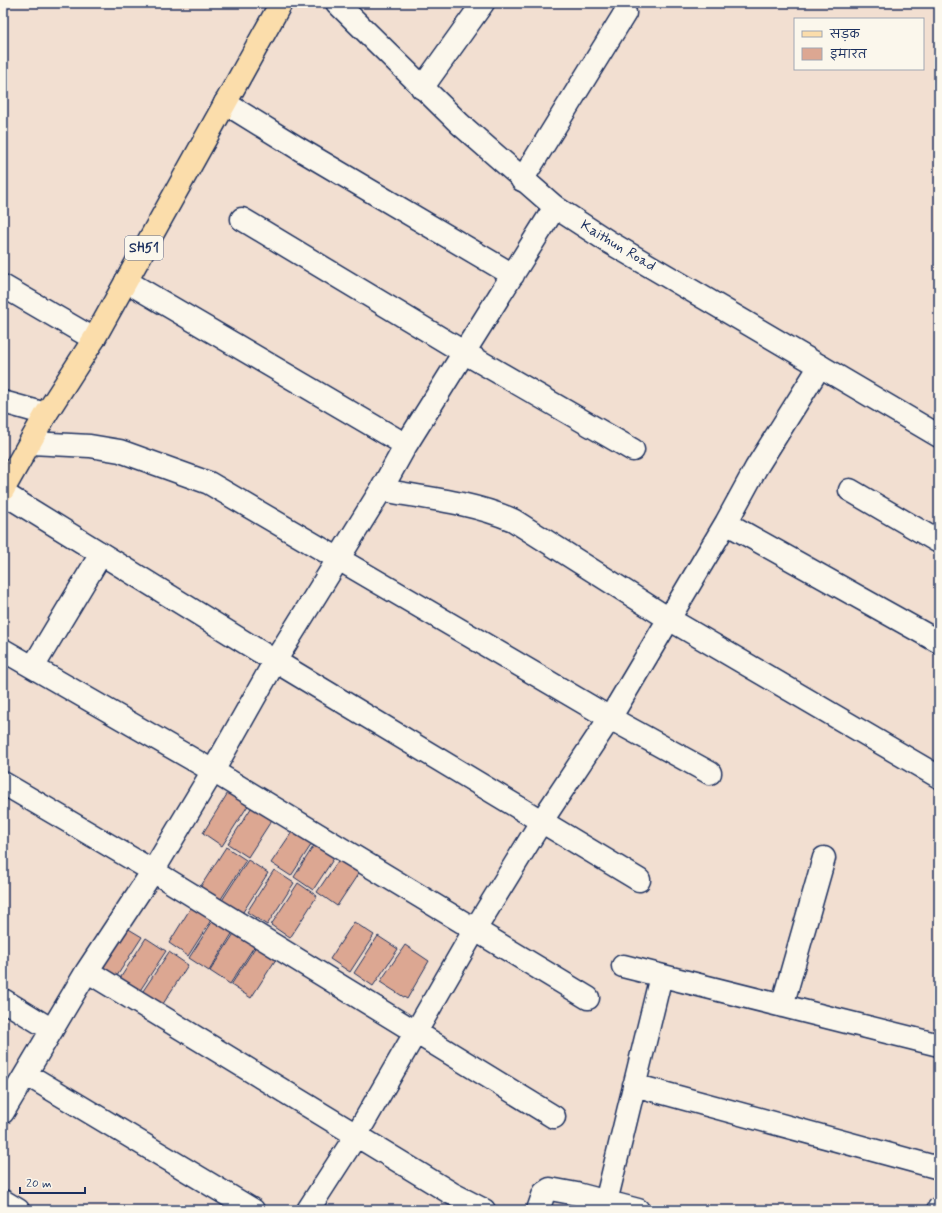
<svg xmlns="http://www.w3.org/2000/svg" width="942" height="1213" viewBox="0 0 942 1213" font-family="Mynerve,'Playpen Sans Deva',sans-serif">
<rect width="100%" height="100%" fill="#f2dfd1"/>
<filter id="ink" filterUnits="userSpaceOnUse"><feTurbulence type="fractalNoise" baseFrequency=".025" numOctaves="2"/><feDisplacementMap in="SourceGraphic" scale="8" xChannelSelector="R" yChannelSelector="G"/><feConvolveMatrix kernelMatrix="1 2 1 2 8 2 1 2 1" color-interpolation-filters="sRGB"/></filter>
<g filter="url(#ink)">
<!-- building -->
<path fill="#dca792" stroke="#1b2f5e" d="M229 791 249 804 222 846 203 833Z
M255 802 275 815 248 857 228 844Z
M296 826 315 839 291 876 271 863Z
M318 839 338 852 313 890 294 877Z
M226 847 246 860 219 902 199 889Z
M342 855 362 868 337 906 317 892Z
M248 860 268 873 241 915 221 902Z
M274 870 294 883 267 925 247 912Z
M298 883 317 896 290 938 271 925Z
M195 901 215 914 188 956 169 943Z
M216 916 235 929 209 971 189 958Z
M354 922 374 935 350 972 330 959Z
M122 925 142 937 115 979 95 966Z
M237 929 257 942 230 984 210 971Z
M378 936 398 949 373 986 354 973Z
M146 938 166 951 139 992 119 980Z
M258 943 278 956 251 998 231 985Z
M405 945 429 961 407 999 380 982Z
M169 952 188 965 161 1007 141 994Z"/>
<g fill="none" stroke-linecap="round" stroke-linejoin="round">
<defs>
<path id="minor" d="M422 88 483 3
M225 103 301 150 513 275
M522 180 625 13
M242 219 465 353 633 450
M126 281 406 445
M3 286 94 339
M3 402 46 414
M31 443 90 446 120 451 209 483 610 718 710 773
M381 490C426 498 471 502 513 520L669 619 939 777
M850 490 939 542
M3 493 275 661 639 880
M726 523 939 642
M3 650 213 771 588 998
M33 667 101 554
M3 783 153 871 554 1117
M623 966 939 1045
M87 971 451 1193 484 1210
M3 1000 52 1030
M782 1006 824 858
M26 1074 253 1210
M634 1085 939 1168
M3 1112 87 971 153 871 213 771 275 661 381 490 406 445 555 207
M3 1201 18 1210
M606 1202 661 976
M308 1210 357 1134 474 931 541 822 610 718 726 523 756 468 820 366
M538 1210 544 1193 550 1189 577 1194 638 1210
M938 1210 939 1208"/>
<path id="tertiary" d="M337 3 460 124 555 207 609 242 939 436"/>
<path id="primary" d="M3 490 46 414 94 339 281 3"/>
</defs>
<!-- minor casing -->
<use href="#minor" stroke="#1b2f5e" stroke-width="25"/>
<!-- tertiary casing -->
<use href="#tertiary" stroke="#1b2f5e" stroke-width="25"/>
<!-- primary casing -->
<use href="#primary" stroke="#1b2f5e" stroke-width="25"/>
<!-- minor -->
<use href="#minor" stroke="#fbf7ec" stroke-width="22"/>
<!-- tertiary -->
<use href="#tertiary" stroke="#fbf7ec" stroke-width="22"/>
<!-- primary -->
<use href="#primary" stroke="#fbddab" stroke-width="22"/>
</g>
</g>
<g text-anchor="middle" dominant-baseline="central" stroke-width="3" stroke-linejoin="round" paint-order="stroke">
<!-- shield labels -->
<rect fill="#fbf7ec" stroke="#5e6b89" stroke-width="1" x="125" y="236" width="38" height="24" rx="3"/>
<g font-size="14" font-weight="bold" fill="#1b2f5e">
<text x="144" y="248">SH51</text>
</g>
<!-- street labels -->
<g font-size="15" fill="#1b2f5e" stroke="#fbf7ec">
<text transform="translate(618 246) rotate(31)">Kaithun Road</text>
</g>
</g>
<!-- margin -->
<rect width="942" height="1213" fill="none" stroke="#fbf7ec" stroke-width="16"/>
<rect x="8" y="8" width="926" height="1197" fill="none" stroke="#1b2f5e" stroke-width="1.5" filter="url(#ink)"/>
<!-- legend -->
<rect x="794" y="18" width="130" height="52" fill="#fbf7ec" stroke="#a1a7b3"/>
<rect x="802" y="31" width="20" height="6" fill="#fbddab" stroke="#a1a7b3"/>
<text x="830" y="38" font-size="12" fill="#1b2f5e">सड़क</text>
<rect x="802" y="48" width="20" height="12" fill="#dca792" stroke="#a1a7b3"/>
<text x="830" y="58" font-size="12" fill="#1b2f5e">इमारत</text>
<!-- scale -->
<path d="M20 1187v6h65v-6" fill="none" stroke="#1b2f5e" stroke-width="2"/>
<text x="26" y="1187" font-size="12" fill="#1b2f5e" stroke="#fbf7ec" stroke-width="3" paint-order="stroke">20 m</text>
</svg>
